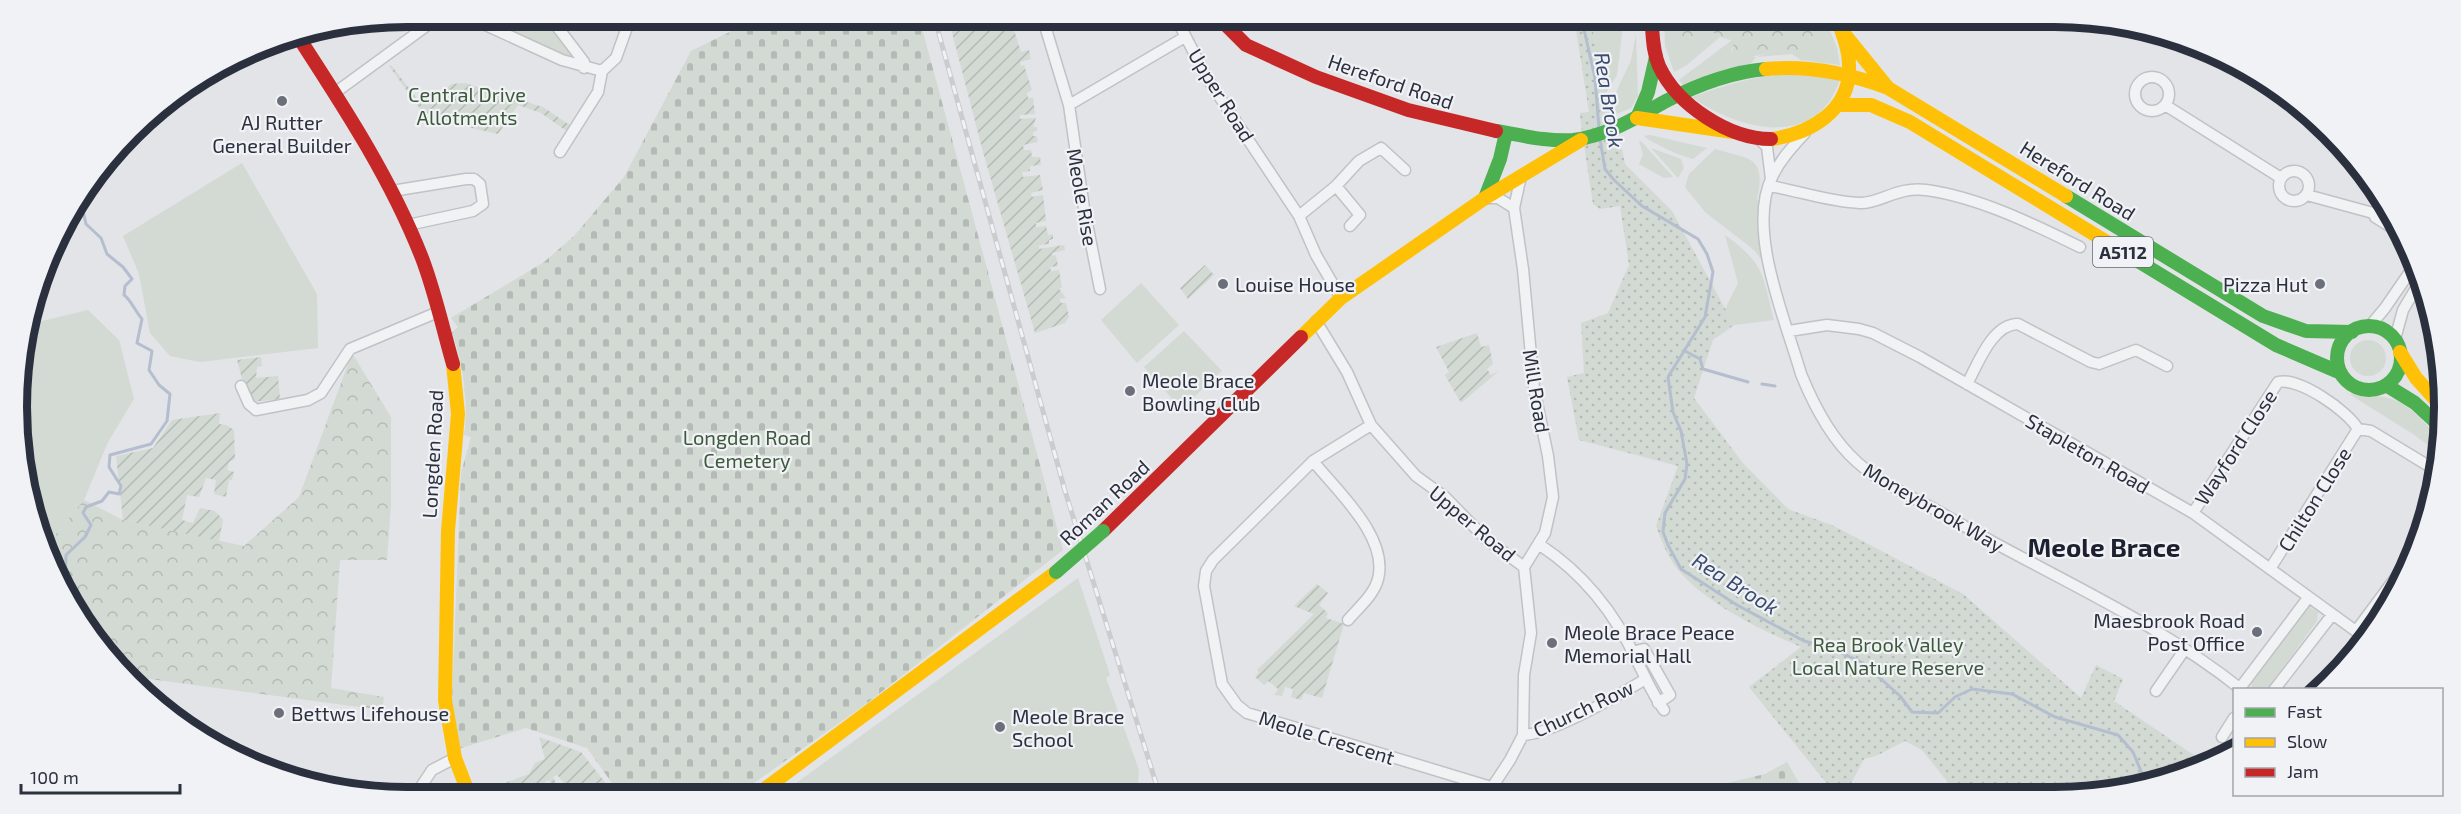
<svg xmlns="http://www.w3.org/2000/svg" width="2461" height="814" viewBox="0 0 2461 814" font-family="'Exo 2',sans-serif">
<defs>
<pattern id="forest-crowns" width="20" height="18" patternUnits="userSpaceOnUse" patternTransform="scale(1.5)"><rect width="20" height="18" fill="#d2dad3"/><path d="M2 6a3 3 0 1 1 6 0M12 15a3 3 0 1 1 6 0" fill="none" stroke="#b4bbb6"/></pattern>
<pattern id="cemetery-stones" width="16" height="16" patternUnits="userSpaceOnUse" patternTransform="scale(1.5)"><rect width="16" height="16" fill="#d2dad3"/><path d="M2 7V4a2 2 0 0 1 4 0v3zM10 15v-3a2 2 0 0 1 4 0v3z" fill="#b4bbb6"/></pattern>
<pattern id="park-dots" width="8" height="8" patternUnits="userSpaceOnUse" patternTransform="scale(1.5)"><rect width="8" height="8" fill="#d2dad3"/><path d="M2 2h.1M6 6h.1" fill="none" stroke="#b4bbb6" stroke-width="1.8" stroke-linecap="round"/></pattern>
<pattern id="garden-furrows" width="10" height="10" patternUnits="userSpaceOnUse" patternTransform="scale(1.5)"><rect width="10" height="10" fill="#d2dad3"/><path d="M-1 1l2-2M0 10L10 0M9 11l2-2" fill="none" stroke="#b4bbb6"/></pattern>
</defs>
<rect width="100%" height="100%" fill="#e2e4e7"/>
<!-- grass -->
<path fill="#d2dad3" d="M483 17H542L578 57 573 59Z
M1589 17H1624L1617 75 1603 98 1601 62Z
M1664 17H1685L1678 36 1697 43 1709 28 1720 37 1687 65 1674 72 1665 46Z
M1812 17H1825L1837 48 1840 65 1801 60 1792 54 1756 57 1748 67 1687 90 1679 80 1732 40 1735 41 1731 52 1756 57 1774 51 1800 53 1811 48Z
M1636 34 1638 96 1631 108 1614 115 1612 101 1631 60Z
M1805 73 1840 79C1817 150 1739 131 1692 97 1732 83 1762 74 1805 73Z
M1650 135 1707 148 1693 159C1683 157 1651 143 1644 136Z
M1639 141 1642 142 1673 177 1664 178 1639 164 1643 154Z
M1651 148 1681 159 1684 168 1678 178Z
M1715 149C1752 160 1766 156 1757 200L1761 201 1764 263 1754 250 1705 212 1685 187 1689 174Z
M242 163 317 294 318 348 200 362 170 356 150 333 139 274 123 236Z
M1725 235C1765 264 1762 274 1774 320L1734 325 1725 309 1738 283Z
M1141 283 1179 325 1137 363 1101 320Z
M88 310 119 340 134 399 108 442 84 500 51 540H44L30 508 20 362 26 361 22 350 30 324Z
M1184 331 1222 371 1181 409 1144 367Z
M2350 358a18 18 0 1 1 36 0a18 18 0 1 1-36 0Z
M2349 394C2360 396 2372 395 2383 397 2409 401 2427 424 2442 445L2440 454 2413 434Z
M1078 578 1110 675 1106 678 1139 770 1138 786 1145 796 777 797Z
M2310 607 2318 612 2317 621 2267 689H2252L2251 680 2306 608Z"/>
<!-- forest -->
<path fill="url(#forest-crowns)" d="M1812 16 1814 39 1810 57C1784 46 1758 57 1731 60L1734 41 1717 36 1710 29 1697 43 1687 44 1678 36 1685 17Z
M352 353 391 417V504L387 560H340L331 688 384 697 382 710 135 677 83 624 44 540H51L84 500 123 520 244 546 299 497Z"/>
<!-- cemetery -->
<path fill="url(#cemetery-stones)" d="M760 17H919L1063 550 866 704 734 797H622L587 748 526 728 458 749 452 701 461 473 471 437 464 435C469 400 463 366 452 332L458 327 451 318 544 262 574 236 624 177 691 51Z
M1787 762 1806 795H1733L1727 783 1765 774Z"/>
<!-- park -->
<path fill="url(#park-dots)" d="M1574 17H1589L1601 62 1603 97 1612 101 1625 164 1672 211 1734 325 1713 340 1694 398 1742 462 1788 509 1834 526 1963 594 2081 698 2096 665 2123 679 2114 701 2204 762 2206 767 2105 794H1957L1922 750 1905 741 1876 756 1864 759 1845 795H1836L1749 687 1801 647C1761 630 1707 604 1679 571 1668 558 1662 542 1656 526L1678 466 1579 440 1567 377 1584 373 1581 323 1608 313 1629 265 1620 206 1600 209 1593 204 1581 125 1580 113 1589 112Z"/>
<!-- garden -->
<path fill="url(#garden-furrows)" d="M948 17H1010L1011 21 1007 23 1009 31 1014 30 1021 52 1029 50 1031 59 1020 62 1021 66 1024 65 1032 90 1027 93 1028 98H1033L1035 114 1020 115V119L1036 118 1033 127H1037V131L1033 132V136H1037L1038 142 1023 145 1024 150H1031L1032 157H1040L1041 165 1030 166V171L1022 172 1023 177 1040 175 1043 190 1031 193 1032 197 1043 195 1046 221 1036 223V227L1046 226 1048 235 1053 234V239L1049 240V244L1039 245V249L1064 245 1065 250 1052 253 1053 256 1056 255 1058 266 1050 267 1051 271 1059 270 1062 287 1059 289 1066 298 1060 299 1061 303H1066L1069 317 1065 323 1035 333 983 152Z
M391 65 422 105 452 84 465 83 543 107 571 126 568 132 541 113 518 105 498 134 432 119 424 109 421 110 389 66Z
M1205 265 1214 275 1188 299 1180 288Z
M1477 333 1481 347 1489 345 1493 364 1487 369 1491 375 1499 371 1461 403 1445 375 1449 372 1436 347Z
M261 357 262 366 257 367 256 378 278 376 280 399 252 402 245 390 237 360Z
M220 413 219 424 226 425 234 430 235 459 229 462 227 470 234 472 232 480H229L226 497 214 494 216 480 206 478 199 497 187 495 182 520 193 523 200 508 215 511 223 520 219 541 123 520 116 456 153 448 172 420Z
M1317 584 1328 593 1319 605 1328 613 1326 618 1344 624 1322 698 1304 693 1301 700 1291 697 1293 689 1285 687 1282 696 1274 695 1278 689 1268 681 1264 685 1255 677 1259 672 1257 670 1314 614 1294 606Z
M539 737 581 752 608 786 599 789 598 784 594 785 595 790 573 797 572 795 562 797 557 789 565 784 557 775 553 777 556 783 552 785 549 780 536 787 541 797H503L499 789 484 791 486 796 477 797 475 794 529 774 535 763 545 759Z"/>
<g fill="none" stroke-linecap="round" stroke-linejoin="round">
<!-- stream -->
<path stroke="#b4becf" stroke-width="3" d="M1581 16 1595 78 1599 129
M1600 139 1605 169 1614 180 1642 206 1698 239 1707 254 1713 272 1705 317 1668 377 1673 412 1681 431 1687 464 1685 479 1665 513 1663 532 1668 545 1681 569 1737 605 1804 641 1831 648 1863 663 1900 696 1912 712 1938 713 1955 697 1972 689 2012 694 2055 717 2118 735 2133 752 2146 783
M1685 351 1700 359 1703 369 1748 382
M1762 384 1775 386
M65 586 66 555 85 537 91 525 83 513 86 507 102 501 109 492 119 494 121 486 109 467 110 455 151 444 167 421 170 394 159 385 149 370 152 351 137 343 142 319C135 311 131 300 124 295L125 286 132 279 123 267 107 254 101 238 86 224 81 202"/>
<defs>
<path id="street" d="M466 16 562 60 602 71
M549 16 584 62V68
M1042 16 1069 105 1084 208 1100 289
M1175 16 1207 78 1299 216 1316 255 1341 298
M2135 94a17 17 0 1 1 34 0a17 17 0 1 1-34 0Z
M336 92 440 16
M1069 105 1185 37
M2165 105 2281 178
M1805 133C1793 146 1780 160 1772 177 1746 230 1786 321 1801 374 1814 406 1831 439 1857 462 1881 484 1915 498 1943 514 2043 573 2151 617 2242 690
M1759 139 1767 147 1771 179
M560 152 598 92 602 71 616 58 631 16
M2279 186a15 15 0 1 1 30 0a15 15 0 1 1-30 0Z
M1521 176 1514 208 1523 269 1534 388 1548 456 1553 497 1545 533 1524 567
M1336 186 1360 215 1350 226
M1770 186C1799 191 1830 202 1860 203 1879 204 1898 186 1926 190 1978 197 2033 224 2080 247
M392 191 466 179H474L480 184 483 204 473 211 408 225
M2307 195 2395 219
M1485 198H1498L1514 208
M1299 216 1336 186 1359 161 1381 148 1405 170
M2375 217 2402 234
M1316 321 1347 372 1371 425 1416 476 1445 497 1486 539 1524 567 1531 633 1524 675 1523 735 1510 760 1487 795
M2370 326 2385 308 2416 263
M1789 331 1827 325 1859 329 1873 333 1920 357 2193 513 2364 637
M2395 339 2403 310 2422 278
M1967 384C1978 364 1992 324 2018 324L2091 362 2099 364 2136 350 2167 366
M241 386 249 404 256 410 308 400 321 393 350 349 438 312
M1371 425 1313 461 1213 560 1206 571 1204 586 1222 684 1237 705 1247 713 1491 787
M1313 461C1337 491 1389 537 1378 579 1374 595 1358 608 1348 620
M2193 513 2278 382C2299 377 2348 411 2358 429L2371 431 2437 471
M1540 545C1584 574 1615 613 1637 661 1646 678 1652 694 1664 710
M2270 569 2358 429
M2356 631 2411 557
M1632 652 1644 649 1670 695 1658 703
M2240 688 2308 598
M2274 690 2332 615
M2156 691 2185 649
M1523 735C1552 734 1617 696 1644 680
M2222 737 2234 718
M414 797 432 770 455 758"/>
</defs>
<!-- street casing -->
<use href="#street" stroke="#c1c2c5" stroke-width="13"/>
<!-- street -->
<use href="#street" stroke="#f1f2f4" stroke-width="10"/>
<!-- fast -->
<path stroke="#4caf50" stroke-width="14" d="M1637 118 1648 92 1656 57
M1496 131C1521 135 1547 142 1573 140 1607 136 1637 117 1666 101 1697 85 1731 72 1766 69
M2066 196 2263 316 2306 331 2352 332
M1485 198 1500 159 1506 133
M2115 247 2276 345 2341 373
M2337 358a32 32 0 1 1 64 0a32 32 0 1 1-64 0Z
M2386 385 2415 403 2444 430"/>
<!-- slow -->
<path stroke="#ffc107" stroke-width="14" d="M1841 30 1888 88 2066 196
M1766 69C1809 65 1848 73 1888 88
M1838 105H1871L1910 122 2115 247
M1637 118 1733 132
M1771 139C1809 134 1851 111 1849 66 1849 49 1842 32 1836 16
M1301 337 1341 298 1485 198 1581 140
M2400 352 2416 378 2443 408
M453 364 458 414 448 531 445 700 455 758 470 797
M754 797 1056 572"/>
<!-- jam -->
<path stroke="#c62828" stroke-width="14" d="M1217 16 1246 45 1316 77 1408 110 1496 131
M1651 16C1653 33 1652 50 1659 66 1677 105 1729 139 1771 139
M299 38C345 109 391 179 422 258 435 292 443 329 453 364
M1103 531 1301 337"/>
<defs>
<path id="rail" d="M934 16 1065 491 1160 796"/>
</defs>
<!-- rail casing -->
<use href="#rail" stroke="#cbccce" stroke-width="5"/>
<!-- rail -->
<use href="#rail" stroke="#f1f2f6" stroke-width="3" stroke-dasharray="9" stroke-linecap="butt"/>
<!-- fast-bridge -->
<path stroke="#4caf50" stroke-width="14" d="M1056 572 1103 531"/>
</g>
<!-- markers -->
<g fill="#6b6f7a" stroke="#f1f2f6" stroke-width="2">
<circle cx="282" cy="101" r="6"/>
<circle cx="1223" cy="284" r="6"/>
<circle cx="2320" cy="284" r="6"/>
<circle cx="1130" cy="391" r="6"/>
<circle cx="2257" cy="632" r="6"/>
<circle cx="1552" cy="643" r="6"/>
<circle cx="279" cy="713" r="6"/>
<circle cx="1000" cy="727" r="6"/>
</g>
<g text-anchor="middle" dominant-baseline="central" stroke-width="4.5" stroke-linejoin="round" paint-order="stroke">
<!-- shield labels -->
<rect fill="#f1f2f6" stroke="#666a76" stroke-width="1.5" x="2093" y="237" width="60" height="30" rx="4.5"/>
<g font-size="18" font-weight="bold" fill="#2b303f">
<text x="2123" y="252">A5112</text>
</g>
<!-- street labels -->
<g font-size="20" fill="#2b303f" stroke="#f1f2f6">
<text transform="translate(1391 81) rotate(19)">Hereford Road</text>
<text transform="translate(1222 95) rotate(58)">Upper Road</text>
<text transform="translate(2078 180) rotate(32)">Hereford Road</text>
<text transform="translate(1083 197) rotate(80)">Meole Rise</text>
<text transform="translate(1537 391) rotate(81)">Mill Road</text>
<text transform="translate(2235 447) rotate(-57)">Wayford Close</text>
<text transform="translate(2088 453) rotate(30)">Stapleton Road</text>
<text transform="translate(432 454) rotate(-87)">Longden Road</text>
<text transform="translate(2314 499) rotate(-58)">Chilton Close</text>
<text transform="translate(1104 502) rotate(-43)">Roman Road</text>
<text transform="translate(1934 507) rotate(30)">Moneybrook Way</text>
<text transform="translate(1473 523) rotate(40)">Upper Road</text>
<text transform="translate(1583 708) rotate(-25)">Church Row</text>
<text transform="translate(1327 737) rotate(17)">Meole Crescent</text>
</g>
<!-- park labels -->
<g font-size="20" fill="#3c593a" stroke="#f1f2f6">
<text x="467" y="94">Central Drive<tspan x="467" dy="23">Allotments</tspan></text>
<text x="747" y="437">Longden Road<tspan x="747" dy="23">Cemetery</tspan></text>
<text x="1888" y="644">Rea Brook Valley<tspan x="1888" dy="23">Local Nature Reserve</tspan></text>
</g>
<!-- poi labels -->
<g font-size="20" fill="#2b303f" stroke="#f1f2f6" text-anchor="start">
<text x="282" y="122" text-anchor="middle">AJ Rutter<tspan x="282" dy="23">General Builder</tspan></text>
<text x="1235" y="284">Louise House</text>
<text x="2308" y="284" text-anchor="end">Pizza Hut</text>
<text x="1142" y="380">Meole Brace<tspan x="1142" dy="23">Bowling Club</tspan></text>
<text x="2245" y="620" text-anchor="end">Maesbrook Road<tspan x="2245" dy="23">Post Office</tspan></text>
<text x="1564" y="632">Meole Brace Peace<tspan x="1564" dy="23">Memorial Hall</tspan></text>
<text x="291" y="713">Bettws Lifehouse</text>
<text x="1012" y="716">Meole Brace<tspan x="1012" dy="23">School</tspan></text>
</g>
<!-- water labels -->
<g font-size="21" font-style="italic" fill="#394b6f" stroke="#f1f2f6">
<text transform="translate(1610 100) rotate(81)">Rea Brook</text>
<text transform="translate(1736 583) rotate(32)">Rea Brook</text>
</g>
<!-- district labels -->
<g font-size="26" font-weight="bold" fill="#1d212f" stroke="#f1f2f6">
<text x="2104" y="546">Meole Brace</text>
</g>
</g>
<!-- crop -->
<path d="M0 0H2461V814H0ZM407 27H2054A380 380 0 0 1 2434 407V407A380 380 0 0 1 2054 787H407A380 380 0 0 1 27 407V407A380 380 0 0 1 407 27Z" fill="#f1f2f6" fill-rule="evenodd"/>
<path fill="none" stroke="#2b303f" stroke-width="8" d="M407 27H2054A380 380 0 0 1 2434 407V407A380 380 0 0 1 2054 787H407A380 380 0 0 1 27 407V407A380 380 0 0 1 407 27Z"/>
<!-- legend -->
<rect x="2233" y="688" width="210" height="108" fill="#f1f2f6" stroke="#a2a4ad" stroke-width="1.5"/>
<rect x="2245" y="708" width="30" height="9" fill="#4caf50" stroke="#a2a4ad" stroke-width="1.5"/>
<text x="2287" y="718" font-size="18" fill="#2b303f">Fast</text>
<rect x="2245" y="738" width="30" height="9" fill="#ffc107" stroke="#a2a4ad" stroke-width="1.5"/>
<text x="2287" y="748" font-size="18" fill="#2b303f">Slow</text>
<rect x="2245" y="768" width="30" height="9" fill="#c62828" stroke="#a2a4ad" stroke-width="1.5"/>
<text x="2287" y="778" font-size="18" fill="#2b303f">Jam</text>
<!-- scale -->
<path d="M21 784v9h159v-9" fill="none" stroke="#2b303f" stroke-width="3"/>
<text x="30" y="784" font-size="18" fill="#2b303f" stroke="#f1f2f6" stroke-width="4.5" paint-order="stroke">100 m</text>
</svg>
